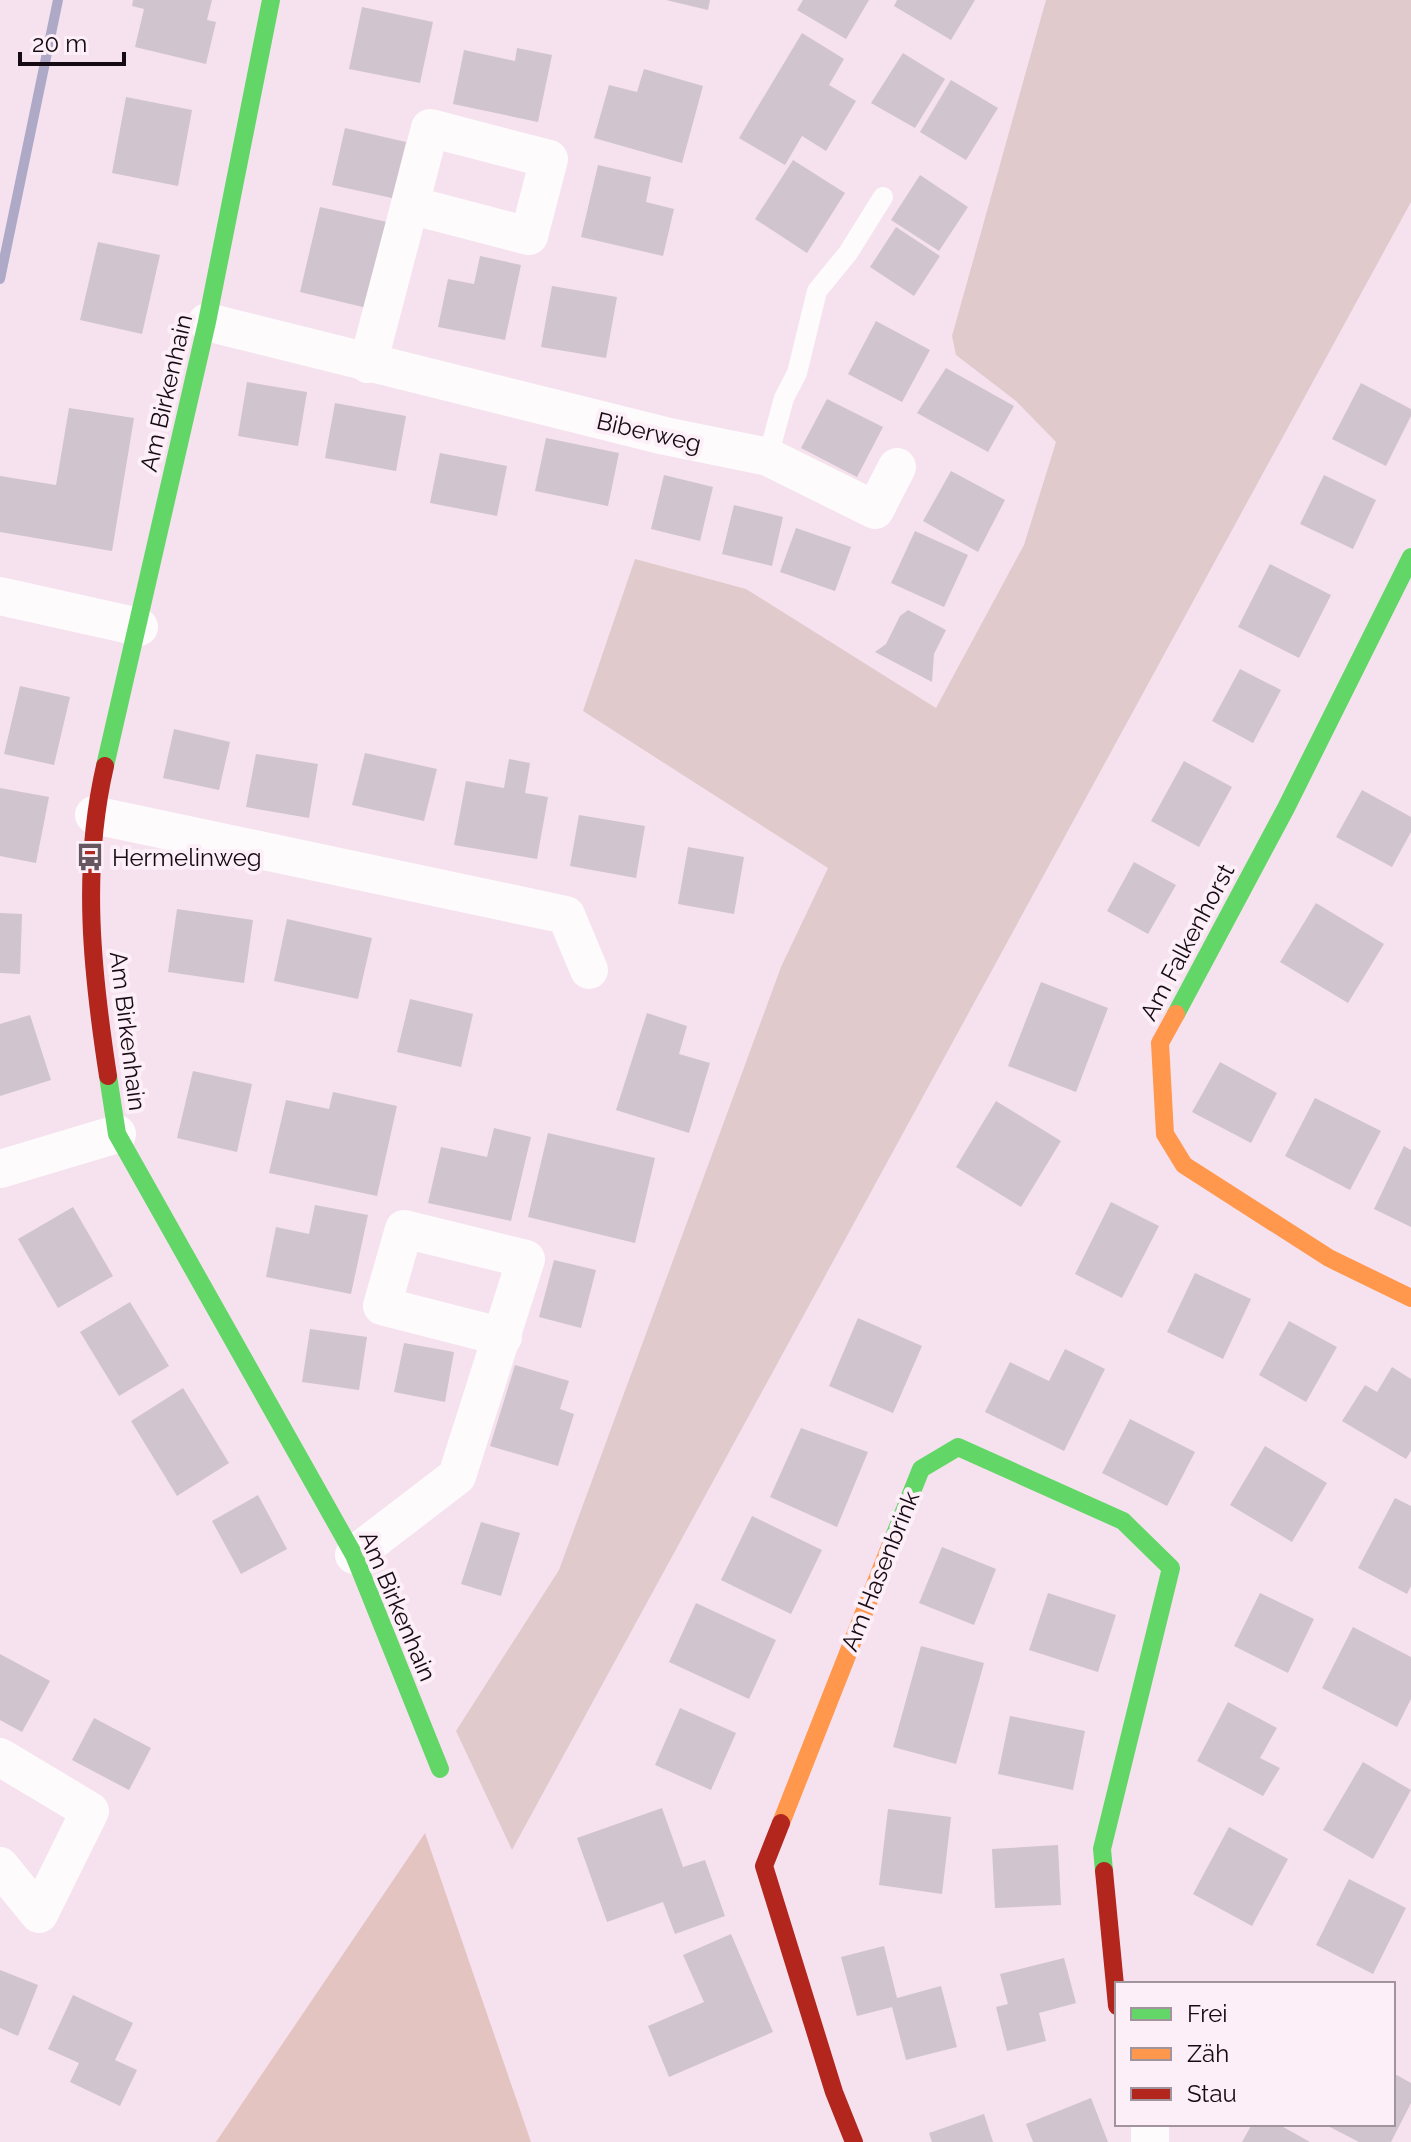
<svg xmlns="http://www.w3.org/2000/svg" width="1411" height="2142" viewBox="0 0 1411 2142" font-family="Raleway,sans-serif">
<rect width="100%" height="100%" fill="#f6e2ee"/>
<!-- green -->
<path fill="#e1cacb" d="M1046 0H1411V202L512 1850 456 1731 559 1570 781 967 828 868 583 711 635 559 746 589 936 708 1024 545 1056 442 1016 401 956 355 952 336Z"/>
<!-- forest -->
<path fill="#e3c4c1" d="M425 1833 531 2142H216Z"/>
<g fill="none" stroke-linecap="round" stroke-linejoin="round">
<!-- stream -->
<path stroke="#ada9c6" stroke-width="10" d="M0 279 58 0"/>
</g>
<!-- building -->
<path fill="#d0c4cf" d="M133 0H212L207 20 216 22 206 64 135 47 144 9 132 6Z
M666 0H710L708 10Z
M803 0H869L846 39 797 10Z
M897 0H975L951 40 894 6Z
M362 7 433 22 420 83 349 69Z
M802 33 844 59 829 85 856 101 826 151 802 136 785 165 739 138Z
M517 48 552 55 538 122 453 104 464 50 515 61Z
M903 53 945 79 915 128 871 103Z
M644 69 703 86 682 163 594 138 609 85 637 92Z
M951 80 998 108 966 160 920 132Z
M126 97 192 110 178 186 112 173Z
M345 128 406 142 392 198 332 185Z
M793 160 845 193 807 253 755 219Z
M598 165 651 177 646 202 674 209 663 256 581 237Z
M920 175 968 207 939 251 891 220Z
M320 207 387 222 367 308 300 292Z
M896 227 940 256 914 296 870 267Z
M98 242 160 255 142 334 80 320Z
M480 256 521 265 505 340 438 327 448 279 474 284Z
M552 286 617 297 606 358 541 347Z
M876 321 930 350 902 402 848 374Z
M946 368 1014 406 988 452 917 413Z
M247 382 307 392 298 446 238 436Z
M1361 383 1411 409V416L1386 466 1332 439Z
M827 399 883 427 857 477 801 448Z
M335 403 406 416 396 471 325 458Z
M69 408 134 418 112 551 0 532V476L56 485Z
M546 438 619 453 608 506 535 491Z
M440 453 507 466 497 516 430 503Z
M951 471 1005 500 978 552 923 521Z
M664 475 713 487 700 541 651 529Z
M1324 475 1376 500 1353 549 1300 524Z
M734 505 783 517 772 566 722 554Z
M796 528 851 547 835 591 780 572Z
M915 531 968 555 944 607 891 583Z
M1270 564 1331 595 1299 658 1238 627Z
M908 610 946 630 934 654 932 682 875 652 886 644 900 616Z
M1240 669 1281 690 1253 743 1212 721Z
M20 686 70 697 54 765 4 754Z
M174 729 230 742 219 790 163 778Z
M365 753 437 769 424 821 352 805Z
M256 754 318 764 309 818 246 807Z
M509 759 530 763 525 793 548 797 537 859 454 845 466 781 504 788Z
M1184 761 1232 787 1199 847 1151 821Z
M0 788 49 797 36 863 0 856Z
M1362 790 1411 817V832L1392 867 1336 837Z
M579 815 645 826 636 878 570 866Z
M688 847 744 857 734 914 678 904Z
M1134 862 1176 885 1148 934 1107 911Z
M1316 903 1384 944 1348 1003 1280 962Z
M177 909 253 920 244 983 168 972Z
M0 913 22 914 20 974 0 973Z
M287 919 372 938 358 999 274 981Z
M1041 982 1108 1008 1076 1092 1008 1066Z
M410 999 473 1014 461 1067 397 1052Z
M647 1013 687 1026 679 1054 710 1063 689 1133 616 1110Z
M30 1015 51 1080 0 1096V1024Z
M1220 1062 1277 1093 1251 1143 1192 1112Z
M193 1071 252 1084 237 1152 177 1138Z
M333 1092 397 1106 377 1196 269 1173 286 1100 329 1109Z
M1315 1098 1381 1131 1350 1190 1285 1156Z
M996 1101 1061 1141 1021 1207 956 1167Z
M494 1128 531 1137 511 1221 428 1203 441 1147 487 1157Z
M548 1133 655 1158 635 1243 528 1217Z
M1404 1146 1411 1150V1227L1374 1209Z
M1111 1202 1159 1226 1122 1298 1075 1274Z
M315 1205 368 1215 351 1294 266 1277 276 1227 309 1234Z
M73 1207 113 1276 58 1308 18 1239Z
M554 1260 596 1270 581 1328 539 1317Z
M1195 1273 1251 1299 1223 1359 1167 1332Z
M130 1302 169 1366 119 1396 80 1332Z
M858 1318 922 1346 893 1413 829 1386Z
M1289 1321 1337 1347 1306 1402 1259 1375Z
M310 1329 367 1337 359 1390 302 1382Z
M404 1343 454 1352 445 1402 394 1392Z
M1065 1349 1105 1369 1064 1451 985 1412 1010 1362 1049 1381Z
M515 1365 569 1381 560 1409 574 1414 558 1466 490 1446Z
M1392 1367 1411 1379V1451L1406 1459 1342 1421 1365 1385 1377 1392Z
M183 1388 229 1463 177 1496 131 1421Z
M1130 1419 1195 1452 1167 1506 1102 1473Z
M801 1428 868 1452 837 1527 770 1497Z
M1265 1446 1327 1483 1292 1542 1230 1505Z
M258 1495 287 1549 241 1574 212 1521Z
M1395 1498 1411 1506V1586L1407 1594 1358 1568Z
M752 1516 822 1550 791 1614 721 1580Z
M481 1522 520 1533 501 1596 461 1584Z
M942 1547 996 1569 974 1625 919 1603Z
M1048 1593 1116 1615 1098 1672 1029 1650Z
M1260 1593 1314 1619 1288 1673 1234 1646Z
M696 1603 776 1640 749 1699 669 1662Z
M1353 1627 1411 1657V1699L1397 1727 1322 1688Z
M921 1646 984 1663 956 1764 893 1747Z
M0 1654 50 1681 22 1732 0 1720Z
M1228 1702 1277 1728 1260 1758 1280 1768 1263 1796 1197 1761Z
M680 1708 736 1733 711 1790 655 1765Z
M1010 1716 1085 1731 1073 1790 998 1774Z
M94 1718 151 1748 129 1790 72 1760Z
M1363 1762 1411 1790 1373 1859 1323 1830Z
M662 1808 683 1867 705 1860 725 1916 675 1934 663 1902 607 1922 577 1838Z
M888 1809 951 1817 942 1894 879 1885Z
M1229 1827 1288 1859 1252 1926 1193 1894Z
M1058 1845 1061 1905 995 1908 992 1849Z
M1349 1879 1406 1908 1373 1974 1316 1945Z
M731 1934 773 2032 669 2077 648 2026 704 2002 683 1955Z
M884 1946 897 1998 941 1986 957 2047 906 2060 892 2007 857 2016 841 1957Z
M1064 1958 1076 2003 1039 2013 1046 2041 1007 2051 996 2007 1008 2004 1000 1974Z
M0 1970 38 1985 18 2036 0 2028Z
M73 1995 133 2023 115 2060 137 2070 120 2106 70 2082 79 2063 48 2049Z
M1393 2073 1411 2083V2103L1391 2142H1359L1324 2124H1393Z
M1091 2098 1108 2142H1033L1026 2124Z
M984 2114 993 2142H932L929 2133Z
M1252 2124H1278L1310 2142H1242Z"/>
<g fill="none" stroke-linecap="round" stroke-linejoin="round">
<!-- lane -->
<path stroke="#fefbfc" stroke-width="20" d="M768 457 784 398 797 373 817 291 848 253 883 197"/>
<!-- street -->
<path stroke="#fefbfc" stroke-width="38" d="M207 322 665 436 768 457 875 510 897 467
M368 364 430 128 549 159 529 236 410 205
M0 596 139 627
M94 815 566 915 589 970
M0 1169 117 1134
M354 1555 457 1476 526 1259 404 1229 382 1306 503 1337
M0 1757 90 1811 39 1914 0 1866
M1150 2124V2142"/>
<!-- fast -->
<path stroke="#63d668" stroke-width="18" d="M105 766 207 322 271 0
M1176 1014 1286 808 1411 557
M108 1076 117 1134 354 1555 440 1769
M893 1539 921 1469 958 1447 1123 1521 1171 1568 1102 1849 1104 1871"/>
<!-- slow -->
<path stroke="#ff974d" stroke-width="18" d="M1176 1014 1160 1043 1165 1134 1184 1165 1329 1258 1411 1298
M781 1823 893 1539"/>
<!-- jam -->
<path stroke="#b3261e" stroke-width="18" d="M105 766C81 870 92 972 108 1076
M781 1823 764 1866 834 2092 854 2142
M1104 1871 1117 2006"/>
</g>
<!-- icons -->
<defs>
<symbol id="bus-bare" viewBox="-9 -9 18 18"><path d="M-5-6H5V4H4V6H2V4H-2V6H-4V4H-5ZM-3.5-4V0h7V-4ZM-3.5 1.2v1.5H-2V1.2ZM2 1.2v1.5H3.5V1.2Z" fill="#655660" stroke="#fdeff7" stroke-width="2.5" paint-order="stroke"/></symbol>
</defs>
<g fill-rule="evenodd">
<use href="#bus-bare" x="70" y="837" width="40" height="40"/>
</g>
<g text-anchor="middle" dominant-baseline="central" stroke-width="8" stroke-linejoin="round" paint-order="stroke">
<!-- street labels -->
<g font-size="24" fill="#170b13" stroke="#fdeff7">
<text transform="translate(166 393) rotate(-77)">Am Birkenhain</text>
<text transform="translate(649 432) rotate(13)">Biberweg</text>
<text transform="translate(1187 942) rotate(-62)">Am Falkenhorst</text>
<text transform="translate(128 1031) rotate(83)">Am Birkenhain</text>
<text transform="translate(880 1571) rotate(-68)">Am Hasenbrink</text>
<text transform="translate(398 1606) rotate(67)">Am Birkenhain</text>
</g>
<!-- poi labels -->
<g font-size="24" fill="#170b13" stroke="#fdeff7" text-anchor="start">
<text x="112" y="857">Hermelinweg</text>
</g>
</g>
<!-- legend -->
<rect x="1115" y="1982" width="280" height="144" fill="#fdeff7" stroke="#a1949c" stroke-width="2"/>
<rect x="1131" y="2008" width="40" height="12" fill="#63d668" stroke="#a1949c" stroke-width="2"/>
<text x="1187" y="2022" font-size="24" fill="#170b13">Frei</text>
<rect x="1131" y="2048" width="40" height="12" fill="#ff974d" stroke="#a1949c" stroke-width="2"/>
<text x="1187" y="2062" font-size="24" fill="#170b13">Zäh</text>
<rect x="1131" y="2088" width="40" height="12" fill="#b3261e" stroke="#a1949c" stroke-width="2"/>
<text x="1187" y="2102" font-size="24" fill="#170b13">Stau</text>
<!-- scale -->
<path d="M20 52v12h104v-12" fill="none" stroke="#170b13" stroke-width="4"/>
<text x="32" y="52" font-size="24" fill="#170b13" stroke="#fdeff7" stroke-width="6" paint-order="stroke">20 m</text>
</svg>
